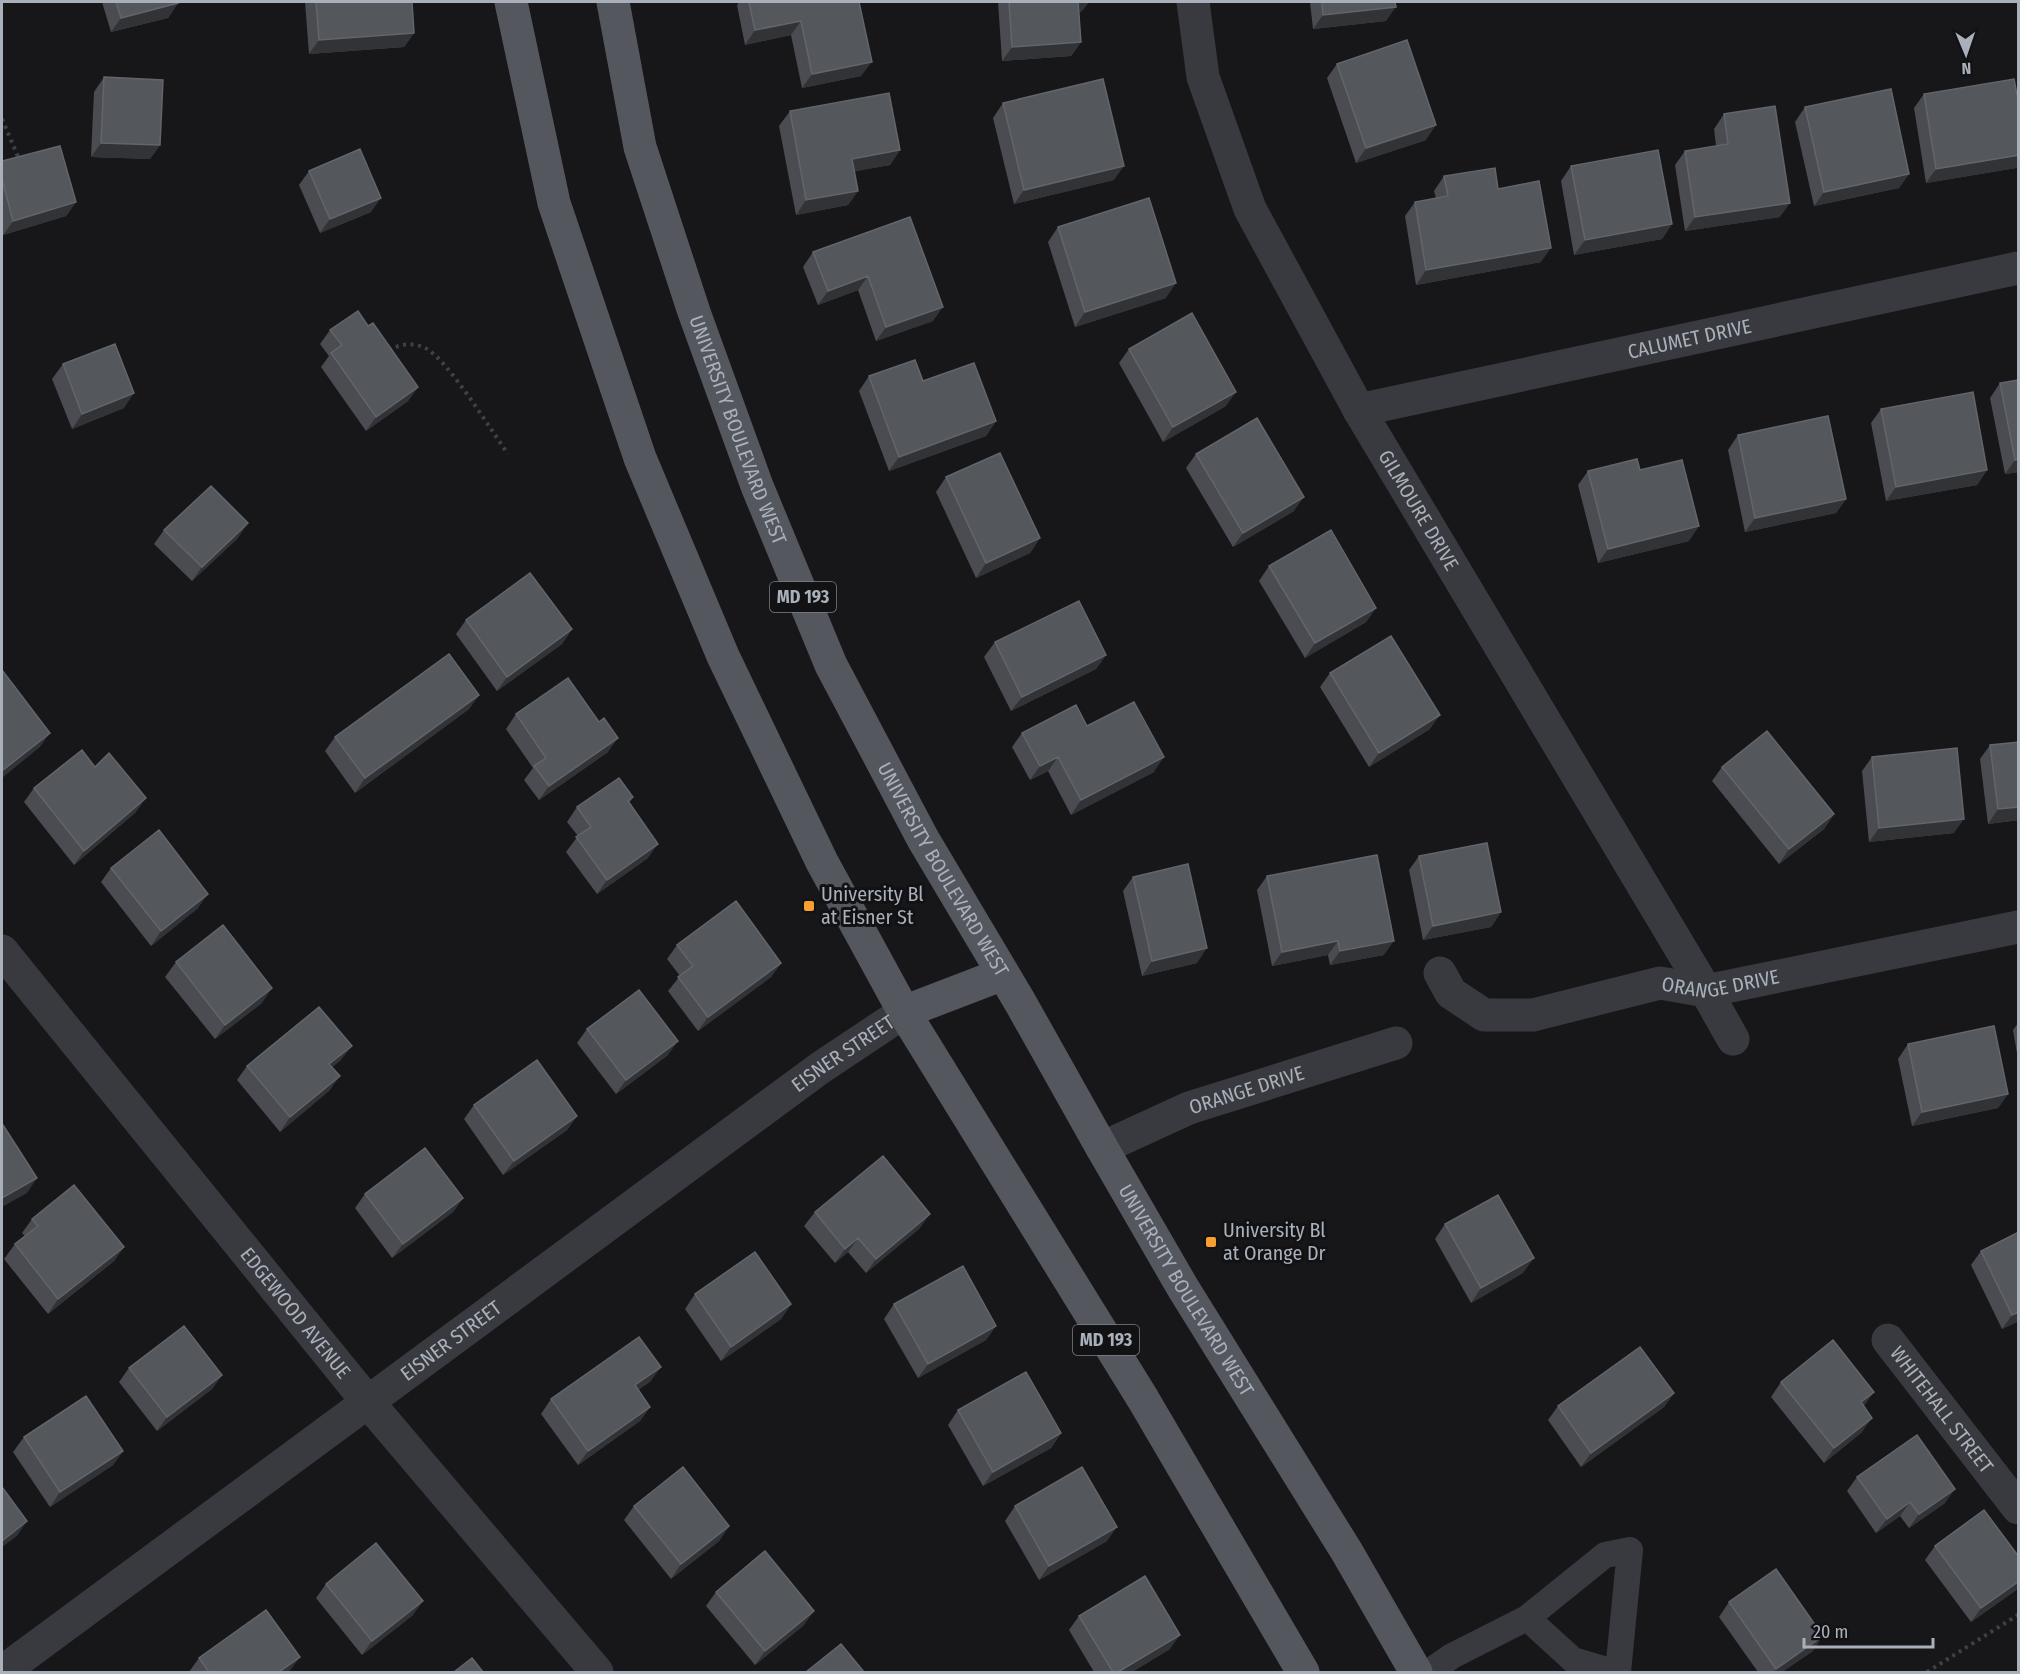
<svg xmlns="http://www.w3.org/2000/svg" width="2020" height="1674" viewBox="0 0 2020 1674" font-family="'Fira Sans Condensed',sans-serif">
<rect width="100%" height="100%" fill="#171719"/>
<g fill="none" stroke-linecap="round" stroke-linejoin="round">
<!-- path -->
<path stroke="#3e4146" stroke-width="4" stroke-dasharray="3 4.5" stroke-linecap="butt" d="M2 119 19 159
M389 350C400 344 413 342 425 348 447 358 492 432 508 454
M1927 1672 2018 1615"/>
<!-- service -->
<path stroke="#383a3f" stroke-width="26" d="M1527 1618 1573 1660 1613 1672
M1429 1672 1452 1656 1527 1618 1605 1555 1630 1550 1618 1672"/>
<!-- minor -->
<g stroke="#383a3f" stroke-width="33">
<path id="s1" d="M1193 2 1203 77 1250 209 1359 410 1706 991 1733 1039"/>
<path id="s2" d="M1359 410 2018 268"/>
<path id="s3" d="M2 951 367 1401 597 1672"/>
<path id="s4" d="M1440 973 1451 993 1484 1015H1533L1660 983 1706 991 2018 927"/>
<path id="s5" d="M1102 1148 1189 1108 1396 1043"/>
<path id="s6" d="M1888 1340 2018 1508"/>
<path id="s7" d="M2 1672 820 1068 904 1012"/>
</g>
<!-- primary -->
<g stroke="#54575e" stroke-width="33">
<path d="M511 2 554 203 640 458 723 656 822 862 904 1012 1143 1399 1303 1672"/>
<path id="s8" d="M613 2 640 147 694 312 757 486 831 665 923 839 1020 1002 1102 1148 1183 1288 1347 1552 1416 1672"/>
<path d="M904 1012 1003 974"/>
</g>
</g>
<!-- wall -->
<path fill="#4a4c51" d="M102 2H177L178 3 168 18 111 32Z
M305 2H412L414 33 404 47 309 54Z
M739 2H859L861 76 802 88 791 35 745 45 737 5Z
M998 2H1089L1081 12H1079L1081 42 1071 56 1002 61Z
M1310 2H1395L1386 21 1313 29Z
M1337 64 1426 140 1356 163 1327 78Z
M104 77 160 145 150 159 91 157 94 92Z
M1924 94 2019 105V165L2016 168 1926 183 1914 108Z
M1003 103 1114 180 1014 204 993 118Z
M1805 107 1909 174 1899 188 1814 206 1795 122Z
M790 111 900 150 890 165 854 171 858 191 848 205 796 215 779 126Z
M1724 114 1780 217 1685 231 1675 165 1685 151 1716 146 1714 129Z
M2 161 76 202 66 216 3 235 2 230Z
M1571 166 1672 224 1662 239 1574 255 1561 181Z
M309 171 371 212 320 233 299 185Z
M1444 176 1541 262 1416 285 1405 216 1415 202 1436 198 1434 191Z
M910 217 933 321 876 341 858 290 818 305 803 267 813 252Z
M1058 227 1166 298 1075 327 1048 242Z
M368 326 418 387 408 401 366 431 321 367 329 356 320 344 330 330Z
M1129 349 1226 406 1163 442 1119 363Z
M63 364 124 408 72 429 52 379Z
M869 376 923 381 996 421 986 436 889 471 859 391Z
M2000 383 2019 472 2005 474 1990 398Z
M1881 409 1987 470 1977 485 1886 501 1871 423Z
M1738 435 1846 499 1836 513 1745 532 1728 450Z
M1196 454 1294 511 1233 547 1186 468Z
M1588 471 1689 541 1598 563 1578 485Z
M946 477 1040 538 1030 553 976 578 936 492Z
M164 530 238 538 192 581 154 544Z
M1269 566 1376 608 1366 622 1305 658 1259 581Z
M466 620 572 629 562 644 497 691 456 634Z
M995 642 1106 655 1096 669 1011 711 984 657Z
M1330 673 1430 729 1369 767 1320 687Z
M479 695 469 709 355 793 325 751 335 737Z
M516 714 599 722 608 752 539 800 524 780 533 768 506 729Z
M1087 726 1154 772 1071 815 1048 771 1030 780 1012 747 1022 733Z
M2019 742V820L1988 824 1980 759 1990 745Z
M1872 757 1954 833 1869 842 1862 771Z
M95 767 136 812 74 865 24 802 34 788Z
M1722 767 1834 814 1824 829 1779 864 1712 781Z
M633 797 629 803 648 858 597 894 566 852 578 836 567 822 577 807Z
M1419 856 1501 912 1491 927 1423 940 1409 870Z
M111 868 198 908 151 946 101 882Z
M1267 876 1384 955 1330 965 1328 955 1272 966 1257 890Z
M1133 877 1197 963 1142 976 1123 891Z
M677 945 781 963 771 977 698 1031 668 991 680 976 667 959Z
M176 962 262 1003 215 1039 165 977Z
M2019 1022V1065L2013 1030Z
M587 1029 668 1055 616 1094 577 1043Z
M1908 1044 2008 1094 1998 1108 1912 1126 1898 1059Z
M341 1060 332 1067 330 1090 280 1132 237 1080 247 1066Z
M474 1105 577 1116 567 1130 503 1175 464 1119Z
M365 1194 463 1198 453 1212 392 1258 355 1208Z
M815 1212 920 1228 866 1273 848 1252 835 1263 804 1226Z
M32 1219 124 1247 114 1261 48 1314 4 1259 15 1244 25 1236 22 1233Z
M1445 1224 1523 1273 1471 1303 1435 1239Z
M2019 1232V1321L2002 1329 1971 1265 1981 1251Z
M695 1294 791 1304 781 1319 721 1361 685 1309Z
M894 1304 996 1326 986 1340 918 1378 884 1319Z
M129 1368 222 1375 212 1389 157 1431 119 1382Z
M651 1381 638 1390 650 1407 640 1421 578 1465 541 1414 551 1399Z
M1781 1382 1864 1406 1862 1432 1824 1463 1771 1397Z
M1674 1393 1664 1407 1581 1467 1548 1420 1558 1406Z
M958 1410 1061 1433 1051 1448 983 1486 948 1425Z
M24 1437 123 1451 113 1465 50 1507 13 1452Z
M1857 1477 1945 1503 1909 1528 1900 1516 1876 1533 1847 1491Z
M634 1506 729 1526 719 1541 671 1579 624 1520Z
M1015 1506 1107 1541 1039 1580 1005 1521Z
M1935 1546 2019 1557V1588L1971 1622 1925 1560Z
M326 1584 413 1615 362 1655 316 1598Z
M716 1592 804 1625 755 1665 706 1606Z
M1729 1602 1813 1651 1782 1672H1758L1719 1617Z
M1079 1616 1170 1649 1132 1672H1094L1069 1630Z
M199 1658 290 1672H189Z"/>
<!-- shaded-wall -->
<path fill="#313336" d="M1076 2H1089L1081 12 1068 13Z
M178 3 168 18 111 32 121 18Z
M1396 7 1386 21 1313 29 1323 15Z
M801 21 791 35 745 45 755 30Z
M414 33 404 47 309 54 319 40Z
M1081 42 1071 56 1002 61 1012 47Z
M872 62 861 76 802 88 812 74Z
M1436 125 1426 140 1356 163 1366 148Z
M101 143 160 145 150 159 91 157Z
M900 150 890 165 842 174 852 159Z
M2019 155V165L2016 168 1926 183 1936 169Z
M1124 166 1114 180 1014 204 1024 190Z
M1909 174 1899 188 1814 206 1824 192Z
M858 191 848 205 796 215 806 200Z
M381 198 371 212 320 233 330 219Z
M76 202 66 216 3 235 13 221Z
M1790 203 1780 217 1685 231 1695 217Z
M1672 224 1662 239 1574 255 1585 240Z
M1551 248 1541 262 1416 285 1426 270Z
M868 276 858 290 818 305 828 291Z
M1176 283 1166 298 1075 327 1085 312Z
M943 307 933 321 876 341 886 327Z
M418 387 408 401 366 431 376 417Z
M1236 392 1226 406 1163 442 1173 427Z
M134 393 124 408 72 429 82 414Z
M996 421 986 436 889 471 899 457Z
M2019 459V472L2005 474 2015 460Z
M1987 470 1977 485 1886 501 1896 487Z
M1304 497 1294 511 1233 547 1243 533Z
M1846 499 1836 513 1745 532 1755 518Z
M248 523 238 538 192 581 202 567Z
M1699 526 1689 541 1598 563 1608 549Z
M1040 538 1030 553 976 578 986 563Z
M1376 608 1366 622 1305 658 1315 643Z
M572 629 562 644 497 691 507 677Z
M1106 655 1096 669 1011 711 1022 697Z
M479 695 469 709 355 793 365 778Z
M1440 715 1430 729 1369 767 1379 753Z
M50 733 40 747 2 778V772L3 770Z
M618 738 608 752 539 800 549 786Z
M1058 757 1048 771 1030 780 1040 766Z
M1164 757 1154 772 1071 815 1081 800Z
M146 798 136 812 74 865 84 851Z
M2019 807V820L1988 824 1998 809Z
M1834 814 1824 829 1779 864 1789 849Z
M1964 819 1954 833 1869 842 1879 828Z
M658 844 648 858 597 894 607 880Z
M208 894 198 908 151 946 161 931Z
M1501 912 1491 927 1423 940 1433 926Z
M1338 941 1328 955 1272 966 1282 952Z
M1394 941 1384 955 1330 965 1340 951Z
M1207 948 1197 963 1142 976 1152 961Z
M781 963 771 977 698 1031 708 1017Z
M272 988 262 1003 215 1039 225 1025Z
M678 1041 668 1055 616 1094 626 1080Z
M352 1046 341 1060 319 1078 329 1064Z
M340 1076 330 1090 280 1132 290 1117Z
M2008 1094 1998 1108 1912 1126 1922 1112Z
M577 1116 567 1130 503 1175 514 1161Z
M37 1178 27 1193 2 1207V1198Z
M463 1198 453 1212 392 1258 403 1244Z
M930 1214 920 1228 866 1273 876 1259Z
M858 1238 848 1252 835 1263 845 1249Z
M124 1247 114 1261 48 1314 58 1299Z
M1534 1258 1523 1273 1471 1303 1481 1288Z
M791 1304 781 1319 721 1361 731 1347Z
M2019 1312V1321L2002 1329 2012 1315Z
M996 1326 986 1340 918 1378 928 1364Z
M661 1367 651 1381 625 1399 635 1385Z
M222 1375 212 1389 157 1431 167 1417Z
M1874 1392 1864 1406 1851 1417 1861 1402Z
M1674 1393 1664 1407 1581 1467 1591 1453Z
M650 1407 640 1421 578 1465 588 1451Z
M1872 1418 1862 1432 1824 1463 1834 1448Z
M1061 1433 1051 1448 983 1486 993 1472Z
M123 1451 113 1465 50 1507 60 1492Z
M1955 1489 1945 1503 1909 1528 1919 1514Z
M1910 1502 1900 1516 1876 1533 1887 1519Z
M27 1521 17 1536 2 1547V1541Z
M729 1526 719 1541 671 1579 681 1564Z
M1117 1527 1107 1541 1039 1580 1049 1566Z
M2019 1581V1588L1971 1622 1981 1608Z
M423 1601 413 1615 362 1655 372 1641Z
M814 1611 804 1625 755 1665 765 1651Z
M1180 1635 1170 1649 1132 1672H1118Z
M1823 1636 1813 1651 1782 1672H1773L1776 1669Z
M300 1657 289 1672H279Z"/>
<!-- building -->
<path fill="#54575c" stroke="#62656b" stroke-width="1.5" d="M116 2H177L178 3 121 18Z
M316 2H412L414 33 319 40Z
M749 2H859L872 62 812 74 801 21 755 30Z
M1009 2H1078L1081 42 1012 47Z
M1322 2H1395L1396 7 1323 15Z
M1407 40 1436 125 1366 148 1337 64Z
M104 77 163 80 160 145 101 143Z
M1103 79 1124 166 1024 190 1003 103Z
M2014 79 2019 105V155L1936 169 1924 94Z
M1891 89 1909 174 1824 192 1805 107Z
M889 93 900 150 852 159 858 191 806 200 790 111Z
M1775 106 1790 203 1695 217 1685 151 1728 144 1724 114Z
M60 146 76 202 13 221 2 179V161Z
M360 149 381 198 330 219 309 171Z
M1658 150 1672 224 1585 240 1571 166Z
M1495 168 1498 189 1539 181 1551 248 1426 270 1415 202 1448 196 1444 176Z
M1149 198 1176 283 1085 312 1058 227Z
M910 217 943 307 886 327 868 276 828 291 813 252Z
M358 311 368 326 373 323 418 387 376 417 331 353 342 345 330 330Z
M1192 313 1236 392 1173 427 1129 349Z
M115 344 134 393 82 414 63 364Z
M915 360 923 381 974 363 996 421 899 457 869 376Z
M2019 380V459L2015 460 2000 383Z
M1973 392 1987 470 1896 487 1881 409Z
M1828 416 1846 499 1755 518 1738 435Z
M1257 418 1304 497 1243 533 1196 454Z
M1000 453 1040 538 986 563 946 477Z
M1637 459 1640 470 1682 460 1699 526 1608 549 1588 471Z
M211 486 248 523 202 567 164 530Z
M1331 530 1376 608 1315 643 1269 566Z
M530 573 572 629 507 677 466 620Z
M1079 601 1106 655 1022 697 995 642Z
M1391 636 1440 715 1379 753 1330 673Z
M449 654 479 695 365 778 335 737Z
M2 670 50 733 3 770 2 768Z
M568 678 599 722 604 718 618 738 549 786 534 766 546 758 516 714Z
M1134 702 1164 757 1081 800 1058 757 1040 766 1022 733 1076 705 1087 726Z
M1767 731 1834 814 1789 849 1722 767Z
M2019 742V807L1998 809 1990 745Z
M1957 748 1964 819 1879 828 1872 757Z
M82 750 95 767 109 753 146 798 84 851 34 788Z
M619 778 633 797 628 801 658 844 607 880 576 837 591 827 577 807Z
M159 830 208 894 161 931 111 868Z
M1487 843 1501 912 1433 926 1419 856Z
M1377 855 1394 941 1340 951 1338 941 1282 952 1267 876Z
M1188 864 1207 948 1152 961 1133 877Z
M736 901 781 963 708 1017 678 977 693 966 677 945Z
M223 925 272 988 225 1025 176 962Z
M639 990 678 1041 626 1080 587 1029Z
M319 1007 352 1046 329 1064 340 1076 290 1117 247 1066Z
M1994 1026 2008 1094 1922 1112 1908 1044Z
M537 1060 577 1116 514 1161 474 1105Z
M3 1125 37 1178 2 1198V1126Z
M425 1148 463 1198 403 1244 365 1194Z
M883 1156 930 1214 876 1259 858 1238 845 1249 815 1212Z
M74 1185 124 1247 58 1299 15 1244 38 1226 32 1219Z
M1498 1195 1534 1258 1481 1288 1445 1224Z
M2019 1232V1312L2012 1315 1981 1251Z
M755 1252 791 1304 731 1347 695 1294Z
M963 1266 996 1326 928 1364 894 1304Z
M184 1326 222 1375 167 1417 129 1368Z
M639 1337 661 1367 635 1385 650 1407 588 1451 551 1399Z
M1833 1340 1874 1392 1861 1402 1872 1418 1834 1448 1781 1382Z
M1640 1347 1674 1393 1591 1453 1558 1406Z
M1026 1372 1061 1433 993 1472 958 1410Z
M86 1396 123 1451 60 1492 24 1437Z
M1917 1435 1955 1489 1919 1514 1910 1502 1887 1519 1857 1477Z
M683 1467 729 1526 681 1564 634 1506Z
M1082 1467 1117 1527 1049 1566 1015 1506Z
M2 1487 27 1521 2 1541Z
M1984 1510 2019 1557V1581L1981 1608 1935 1546Z
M376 1543 423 1601 372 1641 326 1584Z
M765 1551 814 1611 765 1651 716 1592Z
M1776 1569 1823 1636 1776 1669 1729 1602Z
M1145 1576 1180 1635 1118 1672H1113L1079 1616Z
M266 1610 300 1657 279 1672H209L199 1658Z
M841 1644 864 1672H806Z
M472 1658 483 1672H454Z"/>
<!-- markers -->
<g fill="#f89f30" stroke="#121214" stroke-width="2">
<rect x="803" y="900" width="12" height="12" rx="3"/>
<rect x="1205" y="1236" width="12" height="12" rx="3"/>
</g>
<g text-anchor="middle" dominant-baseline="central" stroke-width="6" stroke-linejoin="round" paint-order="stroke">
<!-- shield labels -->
<g fill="#121214" stroke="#7c8188" stroke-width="1.5">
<rect x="770" y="582" width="66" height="30" rx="4.5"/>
<rect x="1073" y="1325" width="66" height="30" rx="4.5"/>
</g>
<g font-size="18" font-weight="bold" fill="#a9b0ba">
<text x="803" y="597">MD 193</text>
<text x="1106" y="1340">MD 193</text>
</g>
<!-- street labels -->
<g font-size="20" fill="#a9b0ba" stroke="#121214">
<text stroke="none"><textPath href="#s2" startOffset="338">CALUMET DRIVE</textPath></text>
<text stroke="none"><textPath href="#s8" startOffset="447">UNIVERSITY BOULEVARD WEST</textPath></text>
<text stroke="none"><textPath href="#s1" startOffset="561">GILMOURE DRIVE</textPath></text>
<text stroke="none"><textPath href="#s8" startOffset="933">UNIVERSITY BOULEVARD WEST</textPath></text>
<text stroke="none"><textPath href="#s4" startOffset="304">ORANGE DRIVE</textPath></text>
<text stroke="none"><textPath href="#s7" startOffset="1044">EISNER STREET</textPath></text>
<text stroke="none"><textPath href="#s5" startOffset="156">ORANGE DRIVE</textPath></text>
<text stroke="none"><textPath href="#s8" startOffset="1419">UNIVERSITY BOULEVARD WEST</textPath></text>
<text stroke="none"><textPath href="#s3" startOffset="466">EDGEWOOD AVENUE</textPath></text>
<text stroke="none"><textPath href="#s7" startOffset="558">EISNER STREET</textPath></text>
<text stroke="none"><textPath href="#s6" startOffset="88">WHITEHALL STREET</textPath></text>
</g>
<!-- poi labels -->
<g font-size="20" fill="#a9b0ba" stroke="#121214" text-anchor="start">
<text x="821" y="894">University Bl<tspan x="821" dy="23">at Eisner St</tspan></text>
<text x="1223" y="1230">University Bl<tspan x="1223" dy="23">at Orange Dr</tspan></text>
</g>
</g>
<!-- border -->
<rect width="2020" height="1674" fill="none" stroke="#a9b0ba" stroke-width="6"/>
<!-- north arrow -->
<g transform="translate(1966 54) rotate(178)" stroke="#121214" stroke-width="4.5" paint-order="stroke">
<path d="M0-4.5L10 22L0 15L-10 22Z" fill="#a9b0ba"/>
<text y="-9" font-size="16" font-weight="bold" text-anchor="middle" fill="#a9b0ba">N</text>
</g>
<!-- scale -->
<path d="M1804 1638v9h129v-9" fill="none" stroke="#a9b0ba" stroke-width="3"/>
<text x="1813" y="1638" font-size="18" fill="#a9b0ba" stroke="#121214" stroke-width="4.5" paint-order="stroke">20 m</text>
</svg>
